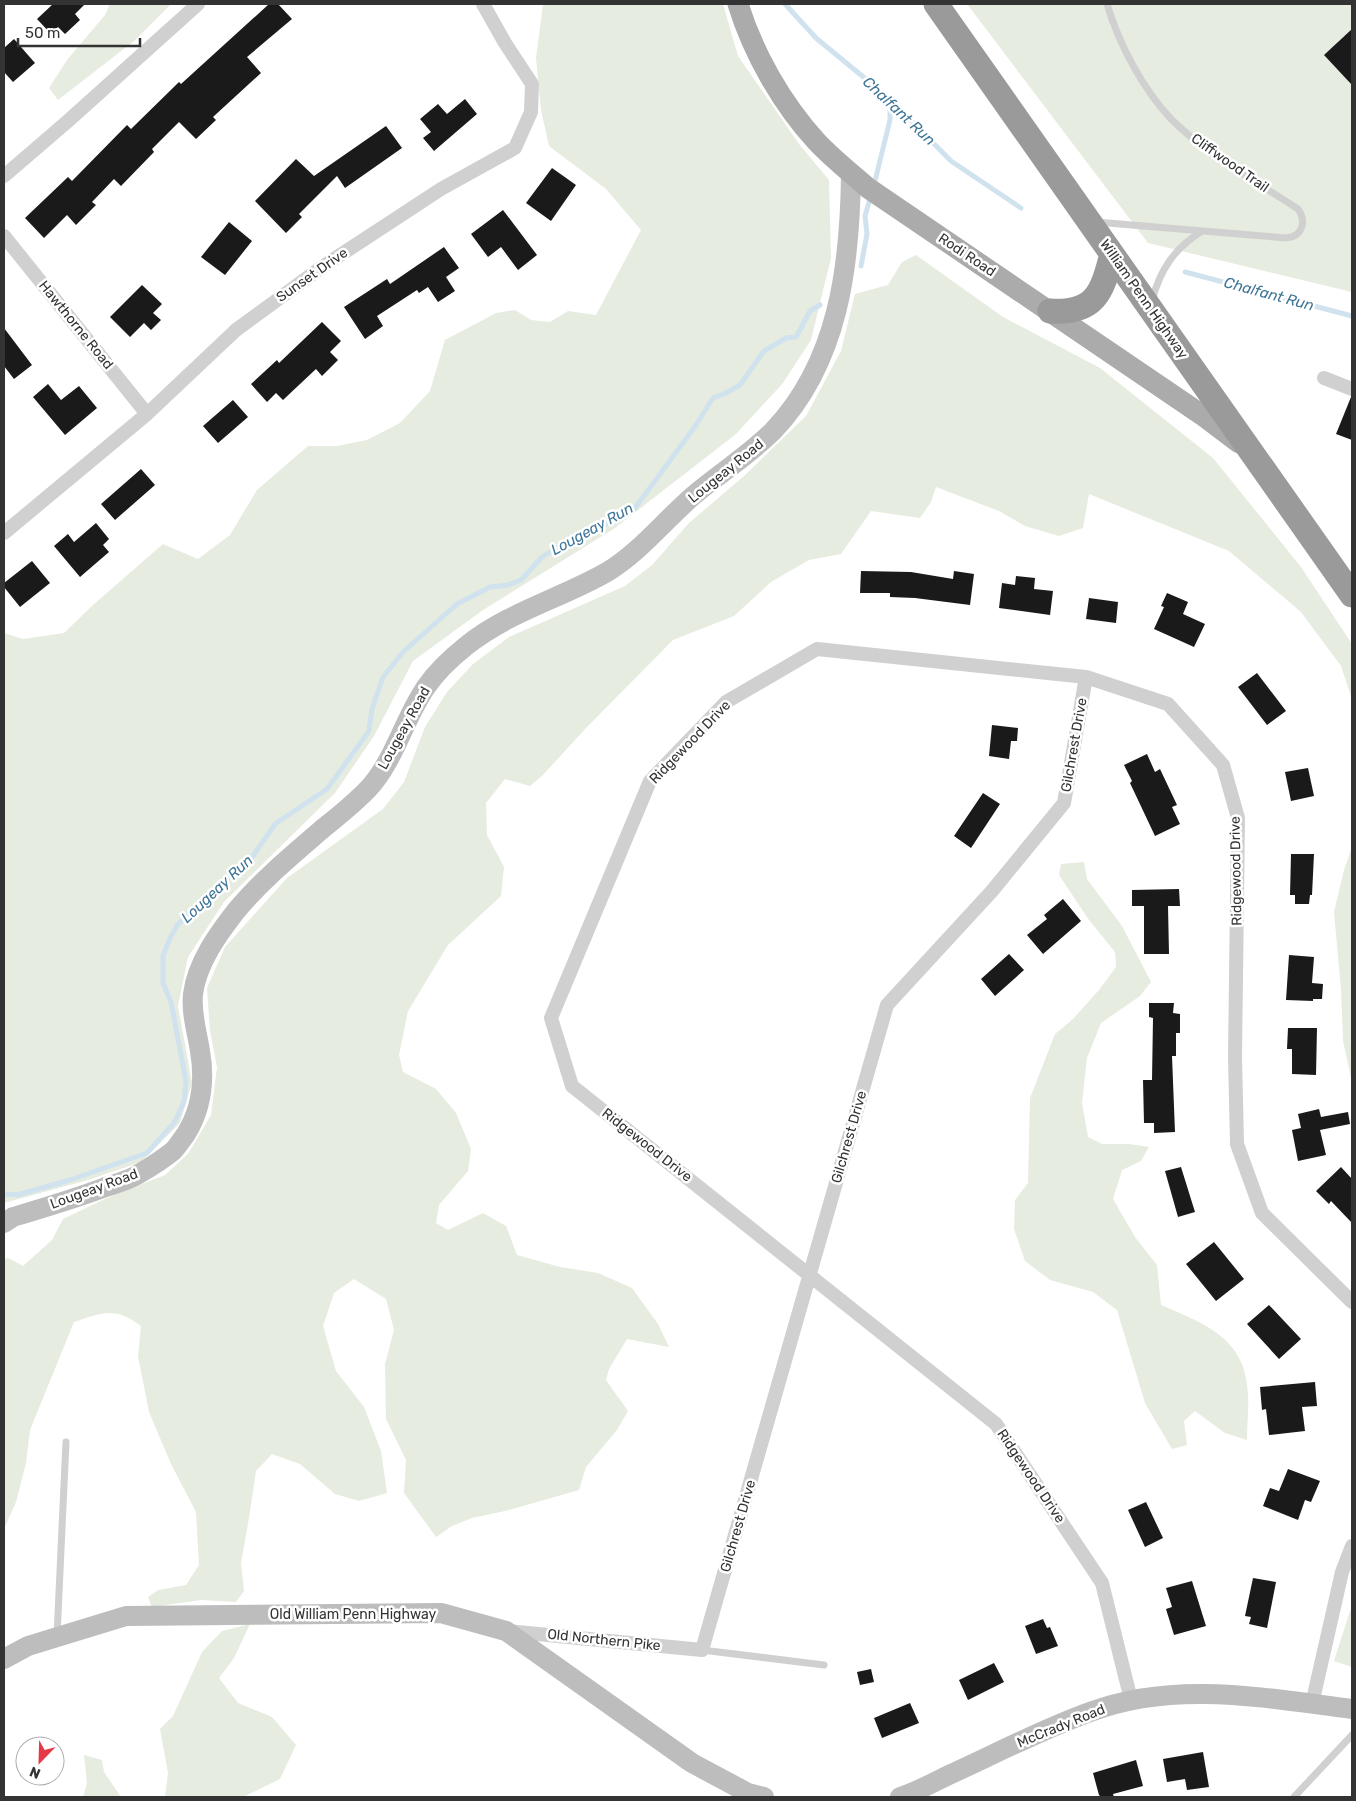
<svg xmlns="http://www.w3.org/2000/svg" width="1356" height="1801" viewBox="0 0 1356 1801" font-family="Rubik,sans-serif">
<rect width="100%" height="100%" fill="#fff"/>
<!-- green -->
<path fill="#e6ecdf" d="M110 4H171L134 41 58 100 49 88 67 60 105 15Z
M543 4H723L738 56 799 144 829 180 831 258 811 340 783 383 736 434 615 528 483 610 413 661 374 736 335 793 224 902 188 957 178 1006 192 1083 180 1123 141 1162 88 1180 4 1203V633L23 639 64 633 93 605 163 544 198 559 230 535 257 490 308 446H337L367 440 400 423 430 391 445 340 496 313 515 310 531 320 550 322 568 311 596 315 641 230 606 189 549 146 541 110 536 58Z
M967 4H1352V292L1148 243Z
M916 255 1003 317 1100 368 1213 458 1301 567 1352 644V699L1341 666 1301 612 1229 551 1089 494 1083 528 1059 536 1025 526 999 511 936 487 931 502 920 518 871 511 841 554 809 560 771 582 734 616 673 640 586 728 542 776 530 786 505 779 486 803 487 835 504 867 501 896 448 945 408 1011 399 1055 403 1072 436 1089 456 1113 471 1149 468 1171 439 1205 436 1223 448 1230 483 1213 506 1226 517 1255 560 1267 598 1273 632 1288 658 1324 669 1347 627 1339 609 1369 606 1380 628 1411 617 1430 586 1467 579 1490 505 1511 472 1518 452 1526 436 1537 404 1493 406 1460 386 1419 385 1364 394 1330 386 1299 354 1279 334 1293 323 1326 336 1371 364 1407 381 1451 387 1493 359 1501 335 1494 300 1464 272 1454 256 1471 249 1518 241 1563 244 1591 236 1602 201 1600 152 1607 148 1597 158 1590 186 1585 199 1565 196 1512 171 1464 149 1412 138 1356 141 1326C115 1306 102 1313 74 1322L30 1430 26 1463 16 1502 4 1529V1259L8 1258 23 1266 52 1240 63 1219 107 1198 165 1175 188 1154 211 1115 217 1067 210 1031 207 988 225 947 287 878 383 809 404 782 425 727 447 692 473 664 509 637 625 586 652 565 689 523 744 476 806 416 841 351 855 294 888 285 902 262Z
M1352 847V1082L1343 1041 1341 989 1334 912 1344 870Z
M1084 862 1087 879 1122 926 1151 982 1140 996 1101 1023 1087 1058 1082 1103 1088 1137 1102 1144H1129L1149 1147 1141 1161 1122 1170 1113 1199 1135 1237 1157 1265 1161 1305C1205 1324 1246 1338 1248 1394 1249 1409 1247 1425 1247 1440L1225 1433 1195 1411 1184 1421 1187 1445 1172 1449 1145 1403 1117 1310 1093 1292 1050 1280 1025 1261 1014 1229 1015 1200 1028 1183 1030 1098 1055 1034 1073 1019 1099 990 1116 967 1115 952 1089 920 1059 875 1061 864Z
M1352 1610V1667L1334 1661 1350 1611Z
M250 1624 234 1658 219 1678 238 1703 272 1717 296 1745 280 1779 243 1797H165L168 1773 160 1729 173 1716 202 1652 222 1631Z
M84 1755 102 1760 104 1772 121 1797H83L87 1783Z"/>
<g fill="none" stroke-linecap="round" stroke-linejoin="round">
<!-- stream -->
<path stroke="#cfe2ee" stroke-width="5" d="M785 4 816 38 890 99 951 161 1021 208
M874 185 890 120V99
M861 266 867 234 865 216 871 195
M1185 272 1352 316
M4 1194 17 1195 70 1180 147 1153 174 1123 184 1102 186 1081 171 1002 163 983V956L170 938 178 924 253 856 275 824 327 789 369 731 372 709 383 677 403 652 457 604 490 587 508 585 521 580 542 557 571 539 620 518 635 508 694 428 713 398 726 393 740 385 764 351 786 338 796 337 810 311 820 305"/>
</g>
<!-- building -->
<path fill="#1a1a1a" d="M53 4H85L75 14 80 20 65 34 58 27 51 34 37 19Z
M269 4H278L292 19 247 57 261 73 213 117 216 120 196 139 179 122 152 149 154 152 121 186 114 179 92 202 96 205 76 225 67 215 44 238 25 218 68 177 72 181 127 125 131 129 179 82 181 84Z
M1352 29V85L1324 55Z
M14 39 35 63 13 82 4 72V48Z
M465 99 477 114 434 151 423 138 431 132 420 119 438 104 447 114Z
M386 126 402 148 345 188 337 176 299 214 302 217 286 233 255 201 296 159 314 176Z
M552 168 576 185 551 221 526 203Z
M503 210 537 255 518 270 501 247 488 257 471 234Z
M229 222 252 241 225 275 201 257Z
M444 247 459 268 446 277 455 291 438 302 428 287 419 293 417 290 377 316 383 326 365 339 344 307 387 279 390 284Z
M142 285 162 304 153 313 161 320 151 330 144 323 130 337 110 317Z
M322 322 341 341 330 352 338 360 322 376 316 369 283 400 276 393 267 402 251 384 277 360 279 363Z
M4 328 32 365 14 379 4 366Z
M48 384 61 400 79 386 97 408 65 435 33 397Z
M1351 397 1352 398V440L1336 434Z
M233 400 248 417 218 443 203 426Z
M141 469 155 485 115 520 101 504Z
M96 523 109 539 103 545 109 552 80 577 54 546 68 534 74 542Z
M32 561 50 583 20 607 4 587V583Z
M861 571 911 572 953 579 954 571 974 574 970 605 915 598 890 597V593H860Z
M1016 576 1035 578 1034 589 1053 591 1050 615 999 608 1002 583 1015 585Z
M1167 593 1188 602 1183 614 1205 624 1194 647 1154 629 1164 607 1161 606Z
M1089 598 1118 602 1116 623 1086 619Z
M1257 673 1286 711 1267 725 1238 687Z
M992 725 1018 728 1017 741H1011L1009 759 989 756Z
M1147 754 1155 772 1160 769 1177 805 1172 807 1180 824 1155 836 1130 783 1132 781 1124 765Z
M1308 768 1314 796 1291 801 1285 772Z
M983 793 1000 804 971 848 954 836Z
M1291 854H1314L1312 895H1310L1309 904H1295V895H1290Z
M1179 889 1180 906H1168L1169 954H1144V906H1132V890Z
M1063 899 1081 921 1043 954 1027 935 1047 919 1044 915Z
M1009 954 1024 970 995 996 981 979Z
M1289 955 1314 957 1312 983 1323 984 1322 999H1313V1001L1286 1000Z
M1149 1003H1174L1173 1013 1180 1014V1033H1176V1056H1172L1175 1132 1154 1133V1123H1144L1143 1080H1152L1153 1018 1149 1017Z
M1288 1028H1317L1316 1075 1292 1074V1049H1287Z
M1319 1109 1321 1117 1348 1112 1350 1124 1320 1130 1326 1155 1298 1161 1292 1130 1301 1128 1298 1114Z
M1181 1167 1195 1212 1178 1217 1165 1171Z
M1341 1167 1352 1179V1223L1331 1201 1329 1204 1316 1191Z
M1214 1242 1244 1279 1216 1301 1186 1264Z
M1269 1305 1301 1339 1279 1359 1247 1324Z
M1315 1382 1317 1406 1302 1407 1305 1431 1269 1435 1266 1409 1262 1410 1260 1387Z
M1288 1469 1320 1481 1311 1502 1305 1500 1298 1520 1263 1506 1270 1488 1279 1491Z
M1146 1502 1163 1538 1145 1547 1128 1510Z
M1253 1578 1276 1582 1267 1628 1249 1624 1251 1617 1245 1616Z
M1192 1581 1206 1626 1174 1635 1166 1609 1172 1607 1166 1588Z
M1043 1619 1047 1628 1050 1627 1058 1646 1036 1654 1025 1626Z
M994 1663 1004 1682 968 1700 959 1680Z
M871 1669 874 1682 860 1685 857 1672Z
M910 1703 919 1723 882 1738 874 1718Z
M1203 1752 1209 1787 1187 1790 1185 1779 1167 1782 1163 1759Z
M1136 1760 1143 1786 1113 1794 1114 1797H1101L1099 1795 1093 1773Z"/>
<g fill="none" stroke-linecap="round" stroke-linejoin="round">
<!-- lane -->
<path stroke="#d0d0d0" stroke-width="7" d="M1096 222 1286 238C1302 237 1307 222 1298 209 1257 182 1206 154 1171 119 1142 88 1119 44 1107 4
M1152 301C1160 269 1175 248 1202 231
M57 1636 66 1442
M702 1650 824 1665
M1294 1797 1352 1735"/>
<!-- street -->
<path stroke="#d0d0d0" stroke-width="14" d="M4 176 68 121 198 4
M4 236 147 414
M1324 378 1352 389
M4 533 147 414 236 330 322 267 441 189 515 148 531 112 532 84 505 43 483 4
M507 1631 702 1650 887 1005 992 891 1064 803 1086 677
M1131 1700 1102 1583 996 1424 572 1086 551 1018 650 781 726 702 817 649 1086 677 1168 704 1223 765 1238 818 1235 1057 1237 1144 1262 1213 1352 1302
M1312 1704 1342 1572 1352 1546"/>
<!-- secondary -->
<path stroke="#bdbdbd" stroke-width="20" d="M4 1223 13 1217C43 1208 74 1199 103 1188 114 1184 127 1181 137 1175 149 1168 162 1160 173 1151 178 1146 182 1139 186 1134 202 1108 205 1080 200 1051 197 1031 191 1014 193 994 197 963 218 934 236 911 261 881 291 856 320 831 337 817 354 804 369 788 394 761 405 717 426 687 437 671 451 658 466 646 508 612 562 598 607 572 639 553 666 519 694 495 720 473 749 455 773 431 839 362 850 265 851 174
M4 1659 28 1646 126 1616 441 1613 506 1631 692 1763 748 1793 764 1797
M900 1797C917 1792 934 1782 951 1774 997 1753 1043 1729 1090 1712 1175 1680 1265 1698 1352 1709"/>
<!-- primary -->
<path stroke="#ababab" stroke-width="21" d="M738 4C753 53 782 104 817 142 833 159 851 173 868 188L1202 415 1239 443"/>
<!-- highway -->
<path stroke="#9a9a9a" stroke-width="25" d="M936 4 1352 595
M1050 311C1095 314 1102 293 1112 254"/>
</g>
<g text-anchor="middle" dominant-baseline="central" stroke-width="5" stroke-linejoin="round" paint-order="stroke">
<!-- street labels -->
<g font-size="14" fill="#333" stroke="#fff">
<text transform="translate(1230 163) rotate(35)">Cliffwood Trail</text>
<text transform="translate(967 255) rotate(34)">Rodi Road</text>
<text transform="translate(312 275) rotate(-35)">Sunset Drive</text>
<text transform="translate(1144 299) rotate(55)">William Penn Highway</text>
<text transform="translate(76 325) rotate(51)">Hawthorne Road</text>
<text transform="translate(726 471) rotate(-39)">Lougeay Road</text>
<text transform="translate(404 728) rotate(-61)">Lougeay Road</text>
<text transform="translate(690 742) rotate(-46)">Ridgewood Drive</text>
<text transform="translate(1074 745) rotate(-80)">Gilchrest Drive</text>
<text transform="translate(1236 871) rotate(-91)">Ridgewood Drive</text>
<text transform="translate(849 1137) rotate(-74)">Gilchrest Drive</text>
<text transform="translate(647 1145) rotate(38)">Ridgewood Drive</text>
<text transform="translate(94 1189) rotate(-20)">Lougeay Road</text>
<text transform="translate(1031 1476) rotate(56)">Ridgewood Drive</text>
<text transform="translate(738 1526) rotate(-74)">Gilchrest Drive</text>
<text x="353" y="1614">Old William Penn Highway</text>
<text transform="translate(604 1640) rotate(6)">Old Northern Pike</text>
<text transform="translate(1061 1726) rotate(-22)">McCrady Road</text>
</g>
<!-- water labels -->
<g font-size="15" font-style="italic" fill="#3f7597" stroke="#fff">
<text transform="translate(899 111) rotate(43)">Chalfant Run</text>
<text transform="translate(1269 294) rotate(15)">Chalfant Run</text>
<text transform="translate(592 529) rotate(-29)">Lougeay Run</text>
<text transform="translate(217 889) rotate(-43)">Lougeay Run</text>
</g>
</g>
<!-- border -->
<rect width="1356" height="1801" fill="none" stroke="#333333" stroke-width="10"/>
<!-- north arrow -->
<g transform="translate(40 1761) rotate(203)"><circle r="24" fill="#ffffff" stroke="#adadad"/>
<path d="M0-4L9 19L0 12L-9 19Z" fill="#e63946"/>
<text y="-8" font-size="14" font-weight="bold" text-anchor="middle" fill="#333333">N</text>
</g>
<!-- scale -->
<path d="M18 38v8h122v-8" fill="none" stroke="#333333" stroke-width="2.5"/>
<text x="25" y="38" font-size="15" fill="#333333" stroke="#ffffff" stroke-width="4" paint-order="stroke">50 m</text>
</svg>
